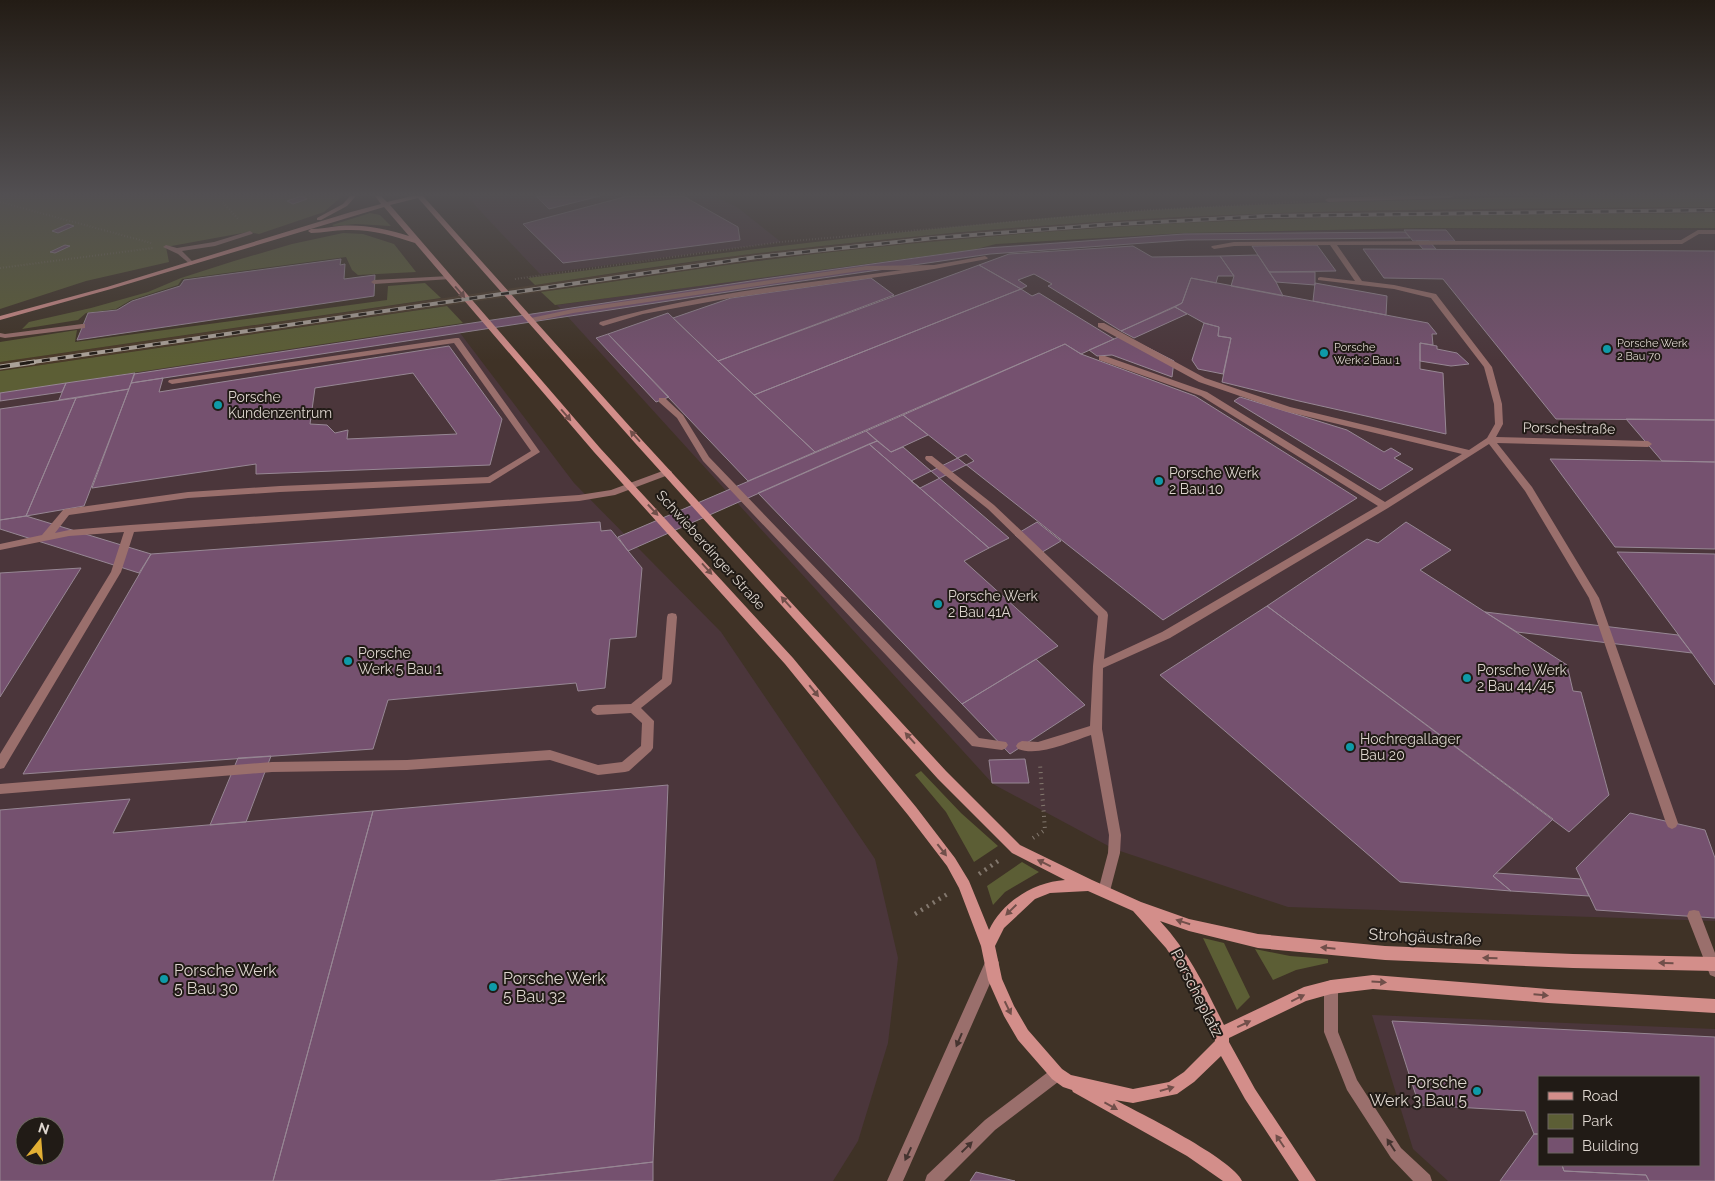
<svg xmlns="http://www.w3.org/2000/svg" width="1715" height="1181" viewBox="0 0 1715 1181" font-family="Raleway,sans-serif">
<rect width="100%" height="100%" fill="#3f3226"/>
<!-- built -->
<path fill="#4b3a29" d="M1715 207V213L1433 216 1246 221 1103 228 936 242 759 260 0 371V362L756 253 932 235 1098 221 1265 213 1426 209Z"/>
<!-- industrial -->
<path fill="#4b363b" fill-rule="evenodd" d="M466 196H713L737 207 781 242 540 274Z
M1411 229 1715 230V921L1288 907 1114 849 993 784 557 305 994 246 1184 233Z
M454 325 574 483 721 632 875 859 898 958 888 1043 858 1141 833 1181H0V392ZM25 1126H55V1156H25Z
M1372 1015 1715 1029V1181H1448L1413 1149ZM1539 1077H1699V1165H1539Z"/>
<!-- green -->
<path fill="#5c5e35" d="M0 196H342L324 212 259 234 248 232 166 247 169 262 86 281 0 309Z
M1547 196H1715V207C1509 209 1302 208 1096 222 984 229 871 240 759 253 684 262 609 274 535 285L528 278C735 251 943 224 1152 210 1283 202 1415 201 1547 196Z
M370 213 380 215 391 226 356 224 334 226 332 225Z
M1715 213V228H1419L1187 233 996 244 972 250 555 305 541 292C613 282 685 270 758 261 871 246 986 236 1100 228 1304 214 1510 215 1715 213Z
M343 233 363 234 394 244 416 272 358 275 352 270 346 257 182 279 178 285 131 300 116 309 86 313 78 320 22 329 29 322 91 308 148 292 181 278 234 261 292 244Z
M425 283 441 298 0 362V342L77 330 75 342 387 300 388 286Z
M447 306 463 323 0 393V371Z
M921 771 961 813 998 846 974 862 946 812 915 775Z
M1022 862 1039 872 1005 892 993 905 987 886Z
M1203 938 1224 943 1250 997 1237 1010Z
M1255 949 1290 956 1328 959V963L1296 970 1273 980Z"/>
<!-- building -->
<path fill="#75516f" stroke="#978794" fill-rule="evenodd" d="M301 196 307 199 293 204 287 201Z
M536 196H600L549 209Z
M628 196H683L738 227 740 240 563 263 523 224Z
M68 224 74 226 58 233 52 231Z
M1404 230H1446L1455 241H1413Z
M1405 232 1410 238 1187 240 990 254 767 286 131 383 134 374 764 279 987 248 1184 234Z
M1416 241H1429L1436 249H1423Z
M65 245 70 246 55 253 50 252Z
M1317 245 1336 271 1269 272 1252 246Z
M1133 246 1152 257 1220 256 1234 276H1218L1216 283 1191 278 1182 303 1121 331 1048 286 1052 284 1034 274 1018 280 1027 286 1021 289 979 265 1009 254Z
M1363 249 1715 251V420L1556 419 1443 279 1384 278Z
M1258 255 1276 282 1283 296 1231 286 1234 276 1220 256Z
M341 259 340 265 345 264 344 279 375 275 374 296 77 340 88 313 117 310 132 301 180 286 184 280Z
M979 265 1021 289 754 395 718 361Z
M1269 272H1315V285L1276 282Z
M871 278 894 295 718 361 673 318 731 298Z
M1191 278 1428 323 1437 334H1432L1433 345 1420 343V369L1443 373 1446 434 1299 401 1222 382 1231 338 1218 336 1219 327 1204 323 1175 307 1182 303Z
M1315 283 1387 296 1386 315 1313 301Z
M1021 289 1032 296 1039 293 1114 339 1081 354 1065 344 815 452 754 395Z
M1175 307 1187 314 1134 338 1121 331Z
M668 313 718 361 815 452 748 481 608 334Z
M1204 323 1219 327 1218 336 1231 338 1223 374 1198 369 1192 360Z
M608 334 669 397 656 402 596 338Z
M1123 335 1174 361 1172 377 1112 355 1097 356 1089 350Z
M1420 343 1437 346V349L1457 353 1469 364 1451 366 1420 361Z
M1065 344 1081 354 1195 396 1357 498 1163 620 903 415Z
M449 346 502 419 490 465 256 474V464L92 488 131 383 163 378 159 392ZM413 373 457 434 347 439 348 430 335 433 327 425 310 424 315 388Z
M135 373 129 389 59 400 66 383Z
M66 383 62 392 0 401V393Z
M129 389 84 506 26 516 76 398Z
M1240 397 1347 430 1384 452 1391 448 1401 454 1394 458 1413 469 1380 490 1234 401Z
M76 398 26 516 0 520V409Z
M903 415 928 435 891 452 866 431Z
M1626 419 1715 420V462L1662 461Z
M866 431 877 441 628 551 618 537Z
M877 441 891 452 903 447 1009 538 989 548 869 444Z
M869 444 989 548 964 561 1058 646 962 704 758 493Z
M966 454 974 461 920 488 911 481Z
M1550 459 1715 462V549L1615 547Z
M26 516 151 554 139 573 0 529V520Z
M600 522 601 531 611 530 642 568 636 637 610 639 605 688 578 691 576 683 388 700 373 749 23 774 151 554Z
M1037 522 1061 541 1039 554 1015 535Z
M1406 522 1451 550 1420 570 1567 665 1573 691 1581 692 1609 795 1569 832 1267 606 1367 539 1378 543Z
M1617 552 1715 554V685L1692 653Z
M81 568 0 697V573Z
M1267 606 1553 819 1493 876 1511 891 1400 882 1160 675Z
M1485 612 1678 635 1692 653 1517 632Z
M1036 659 1085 705 1010 754 962 704Z
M271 756 246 822 210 825 238 758Z
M1025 759 1029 783H992L989 760Z
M668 785 653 1162 490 1181H273L373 811Z
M130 799 113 833 373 811 273 1181H0V810ZM25 1126H55V1156H25Z
M1630 813 1705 830 1715 858V918L1596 910 1576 868Z
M1496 873 1581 879 1589 896 1511 891 1493 876Z
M1392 1021 1715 1037V1181H1649L1646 1175 1564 1171 1562 1165H1699V1077H1539V1134H1534L1525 1111 1419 1105Z
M1534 1134H1539V1165H1562L1564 1171 1646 1175 1649 1181H1500Z
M653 1162V1181H490L578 1171Z
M976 1172 1015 1181H970Z"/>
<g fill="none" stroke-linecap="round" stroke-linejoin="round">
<!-- path-far2 -->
<path stroke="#83786e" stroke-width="2" stroke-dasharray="0.5 2.5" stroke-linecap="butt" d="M217 196 239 220
M455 196 457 197
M0 202 151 243
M0 268 153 248
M515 279 781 242 1148 210 1315 201"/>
<!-- path-far1 -->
<path stroke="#83786e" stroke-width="4" stroke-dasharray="1 4.5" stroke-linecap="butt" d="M1033 838 1045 830 1040 764"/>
<!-- path -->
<path stroke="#83786e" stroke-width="4.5" stroke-dasharray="2 5" stroke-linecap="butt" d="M979 874 1001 859
M915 914 949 893"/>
<!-- lane -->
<path fill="#9a6f6c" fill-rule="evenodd" d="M1392 196H1453L1450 198 1328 202 1325 200 1328 198Z
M1698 230H1715V234H1699L1682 244 1337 245 1362 281 1394 285 1436 294 1492 367 1502 404 1503 424 1496 437 1648 441 1652 444 1648 447 1497 443 1532 487 1599 598 1678 823 1676 827 1672 829 1668 827 1666 823 1589 598 1525 491 1489 444 1388 508 1170 638 1103 668 1102 729 1121 835 1120 853 1110 891 1109 895 1104 897 1099 895 1098 891 1108 853 1109 835 1091 735C1070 742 1039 757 1018 749L1016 746 1018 743 1022 741 1038 742 1090 726 1093 666 1098 616 988 509 926 460 925 458 926 456H932L994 505 1107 612 1108 615 1104 659 1162 632 1378 506 1201 396 1099 360V356H1105L1207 392 1385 502 1462 454 1284 411 1199 382 1098 327V323H1104L1205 378 1290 407 1469 450 1487 438 1495 424 1494 404 1484 367 1431 298 1394 289 1318 280V278L1320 277 1355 281 1330 245 1234 246 1214 249 1211 247 1212 246 1234 242 1681 240Z
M250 231 253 233 252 234 215 246 182 251 194 263 191 265 178 254 163 247 166 245 177 248 214 242Z
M985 256 988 258 987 259 934 269 730 298 643 314 603 326 599 324 600 322C698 293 801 284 902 270H866L573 313 531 322 527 320 531 318 573 309 866 266 934 265Z
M449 276 452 278 451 279 374 284 371 282 374 280Z
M82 324H85V328L5 338 0 337V333L5 334Z
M456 338H459L540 452 490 483 280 492 188 498 69 515 55 533 69 530 130 525 579 495 611 490 668 469 672 472 671 474 615 495 579 501 134 532 121 572 4 768 0 769V754L111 572 124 532 69 536 0 550V544L42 535 63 510 66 509 188 492 280 486 488 477 531 451 454 343 172 384 168 382 169 380Z
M659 398H665L683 415 709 457 979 738 1006 742 1008 745 1006 748 1002 750 972 746 703 461 677 418 659 402Z
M672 613 676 614 677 617 672 681 671 684 641 708 654 721 653 748 651 751 629 771 625 772 598 775 550 760 407 770 272 772 0 794V784L272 762 407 760 550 750 598 765 622 762 641 746 642 723 631 713 597 715 593 713 591 710 593 707 597 705 631 704 662 679 667 617 668 614Z
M1694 910 1699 911 1715 953V977L1710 975 1687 916 1689 911Z"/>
<!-- street -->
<path fill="#9a6f6c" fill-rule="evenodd" d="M992 956 997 958 999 963 903 1181H887L987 958Z
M1331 980 1336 982 1338 987V1032L1357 1080 1401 1148 1430 1175 1432 1181H1413L1391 1158 1347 1090 1324 1032V987L1326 982Z
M1057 1067 1062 1069 1064 1074 1062 1079 995 1130 944 1181H925L927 1175 985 1120 1052 1069Z"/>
<!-- secondary -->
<path fill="#d38e8a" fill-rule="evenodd" d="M350 196H356L347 206 321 220H317V218L343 204Z
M375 196H381L387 202 412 196H423L641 439 946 771 1020 845 1092 880 1141 902 1189 919 1258 934 1385 946 1573 954 1715 957V971L1573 968 1385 960 1258 948 1189 931 1160 921C1189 952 1205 987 1224 1025L1304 987 1331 980 1373 975 1548 989 1715 999V1013L1548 1003 1373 989 1331 994 1306 1001 1229 1038V1042L1255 1089 1316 1181H1299L1245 1099 1221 1056 1194 1082 1177 1094 1133 1103 1115 1100C1140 1113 1233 1159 1242 1181H1223L1187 1156 1073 1092 1072 1090 1063 1087 1052 1079 1018 1040 1004 1016 988 980 981 946 959 888 947 866 908 815 785 664 594 452 415 243C392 235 370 229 346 230 334 230 323 233 311 233L308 231 311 229C320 229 329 227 339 226 363 224 386 229 409 236L384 207 111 289 0 320V316L107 287 351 212 381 204ZM418 198 635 443 938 779 1012 853 1065 880C1034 882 1002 902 989 930L969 881 955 858 916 807 793 658 600 448 390 205ZM1088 891 1133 911 1166 948 1182 972 1214 1035 1215 1041 1184 1072 1169 1082 1133 1089 1071 1075 1062 1069 1028 1030 1014 1006 1002 979 995 946 1004 928 1035 899 1050 893Z"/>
<defs>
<path id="rail-far1" d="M26 363 757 257 934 238 1100 225 1268 216 1715 210"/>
<path id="rail" d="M0 367 34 362"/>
</defs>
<!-- rail-far1 casing -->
<use href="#rail-far1" stroke="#aba299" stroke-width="4"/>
<!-- rail casing -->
<use href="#rail" stroke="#aba299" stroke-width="5"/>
<!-- rail-far1 -->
<use href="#rail-far1" stroke="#211b16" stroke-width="2.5" stroke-dasharray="8" stroke-linecap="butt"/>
<!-- rail -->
<use href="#rail" stroke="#211b16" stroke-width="3" stroke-dasharray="10" stroke-linecap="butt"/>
</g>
<!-- one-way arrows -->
<defs><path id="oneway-solid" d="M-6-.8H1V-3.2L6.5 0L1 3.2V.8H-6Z" transform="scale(1.25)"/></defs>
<g fill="#714f4a">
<use href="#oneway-solid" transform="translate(460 292) rotate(49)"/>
<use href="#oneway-solid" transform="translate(566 415) rotate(49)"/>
<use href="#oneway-solid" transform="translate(635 436) rotate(-132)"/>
<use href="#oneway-solid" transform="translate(653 510) rotate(47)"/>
<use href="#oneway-solid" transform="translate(707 569) rotate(48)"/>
<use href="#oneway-solid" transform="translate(786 602) rotate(-132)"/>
<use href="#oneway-solid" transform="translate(814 691) rotate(51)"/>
<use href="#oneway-solid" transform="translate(910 738) rotate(-132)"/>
<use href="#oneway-solid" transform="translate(942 850) rotate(52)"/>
<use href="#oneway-solid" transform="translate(1044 863) rotate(-154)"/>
<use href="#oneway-solid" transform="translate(1011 910) rotate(136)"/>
<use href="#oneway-solid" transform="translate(1183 922) rotate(-162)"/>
<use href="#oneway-solid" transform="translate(1328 948) rotate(-174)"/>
<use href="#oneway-solid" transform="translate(1490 958) rotate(-178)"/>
<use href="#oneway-solid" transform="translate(1666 963) rotate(-179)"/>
<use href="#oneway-solid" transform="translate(1379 982) rotate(3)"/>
<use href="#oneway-solid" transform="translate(1541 995) rotate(5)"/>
<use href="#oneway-solid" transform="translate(1298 998) rotate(-26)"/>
<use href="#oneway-solid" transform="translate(1008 1008) rotate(64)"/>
<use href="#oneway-solid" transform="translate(1244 1024) rotate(-25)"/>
<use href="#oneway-solid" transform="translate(1167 1089) rotate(-16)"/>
<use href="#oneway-solid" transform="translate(1111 1106) rotate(29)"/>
<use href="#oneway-solid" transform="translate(1280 1141) rotate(-124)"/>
</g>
<g fill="#453430">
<use href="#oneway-solid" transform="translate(959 1040) rotate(113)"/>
<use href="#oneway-solid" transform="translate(1391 1145) rotate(-123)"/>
<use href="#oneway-solid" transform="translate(967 1147) rotate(-44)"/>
<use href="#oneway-solid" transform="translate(908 1154) rotate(115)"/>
</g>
<!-- sky -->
<linearGradient id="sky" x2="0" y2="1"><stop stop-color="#231c15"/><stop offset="0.54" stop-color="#524f52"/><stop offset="1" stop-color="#524f52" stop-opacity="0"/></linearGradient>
<rect width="1715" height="361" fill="url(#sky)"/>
<!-- markers -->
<g fill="#0f9aa8" stroke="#211b16" stroke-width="2">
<circle cx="1607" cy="349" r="5"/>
<circle cx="1324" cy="353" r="5"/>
<circle cx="218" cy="405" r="5"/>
<circle cx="1159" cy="481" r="5"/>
<circle cx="938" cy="604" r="5"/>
<circle cx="348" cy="661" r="5"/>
<circle cx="1467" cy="678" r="5"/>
<circle cx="1350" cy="747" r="5"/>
<circle cx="164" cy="979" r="5"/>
<circle cx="493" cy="987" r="5"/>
<circle cx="1477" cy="1091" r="5"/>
</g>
<g text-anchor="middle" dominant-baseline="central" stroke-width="4" stroke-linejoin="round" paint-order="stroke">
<!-- far-poi labels -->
<g font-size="11" fill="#ddd5ce" stroke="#211b16" text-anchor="start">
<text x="1617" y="343">Porsche Werk<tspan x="1617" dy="13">2 Bau 70</tspan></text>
<text x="1334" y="347">Porsche<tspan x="1334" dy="13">Werk 2 Bau 1</tspan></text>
</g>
<!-- poi labels -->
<g font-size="14" fill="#ddd5ce" stroke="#211b16" text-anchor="start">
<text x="228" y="397">Porsche<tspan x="228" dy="16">Kundenzentrum</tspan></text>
<text x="1169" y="473">Porsche Werk<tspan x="1169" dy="16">2 Bau 10</tspan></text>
<text x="948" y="596">Porsche Werk<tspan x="948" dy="16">2 Bau 41A</tspan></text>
<text x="358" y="653">Porsche<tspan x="358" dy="16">Werk 5 Bau 1</tspan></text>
<text x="1477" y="670">Porsche Werk<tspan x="1477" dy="16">2 Bau 44/45</tspan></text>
<text x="1360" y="739">Hochregallager<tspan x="1360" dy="16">Bau 20</tspan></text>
</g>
<!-- street labels -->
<g font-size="14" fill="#ddd5ce" stroke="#211b16">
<text transform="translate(1569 428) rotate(1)">Porschestraße</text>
<text transform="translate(711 550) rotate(48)">Schwieberdinger Straße</text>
</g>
<!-- near-street labels -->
<g font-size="16" fill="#ddd5ce" stroke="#211b16">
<text transform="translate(1425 937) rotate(3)">Strohgäustraße</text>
<text transform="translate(1197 993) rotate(63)">Porscheplatz</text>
</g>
<!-- near-poi labels -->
<g font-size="16" fill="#ddd5ce" stroke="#211b16" text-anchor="start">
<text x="174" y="970">Porsche Werk<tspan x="174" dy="18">5 Bau 30</tspan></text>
<text x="503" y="978">Porsche Werk<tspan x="503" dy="18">5 Bau 32</tspan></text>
<text x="1467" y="1082" text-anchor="end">Porsche<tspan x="1467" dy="18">Werk 3 Bau 5</tspan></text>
</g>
</g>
<!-- legend -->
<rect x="1538" y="1076" width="162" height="90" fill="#211b16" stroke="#6c6560"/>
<rect x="1548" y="1092" width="25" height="8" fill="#d38e8a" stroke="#6c6560"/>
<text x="1582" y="1101" font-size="15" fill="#ddd5ce">Road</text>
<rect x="1548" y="1114" width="25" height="15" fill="#5c5e35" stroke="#6c6560"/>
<text x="1582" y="1126" font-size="15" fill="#ddd5ce">Park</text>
<rect x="1548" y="1138" width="25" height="15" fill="#75516f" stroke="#6c6560"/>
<text x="1582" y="1151" font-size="15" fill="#ddd5ce">Building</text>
<!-- north arrow -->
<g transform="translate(40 1141) rotate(17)"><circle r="24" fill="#211b16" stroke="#6c6560"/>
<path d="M0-4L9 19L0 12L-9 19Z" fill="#e2af34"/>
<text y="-8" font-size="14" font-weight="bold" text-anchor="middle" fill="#ddd5ce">N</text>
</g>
</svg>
